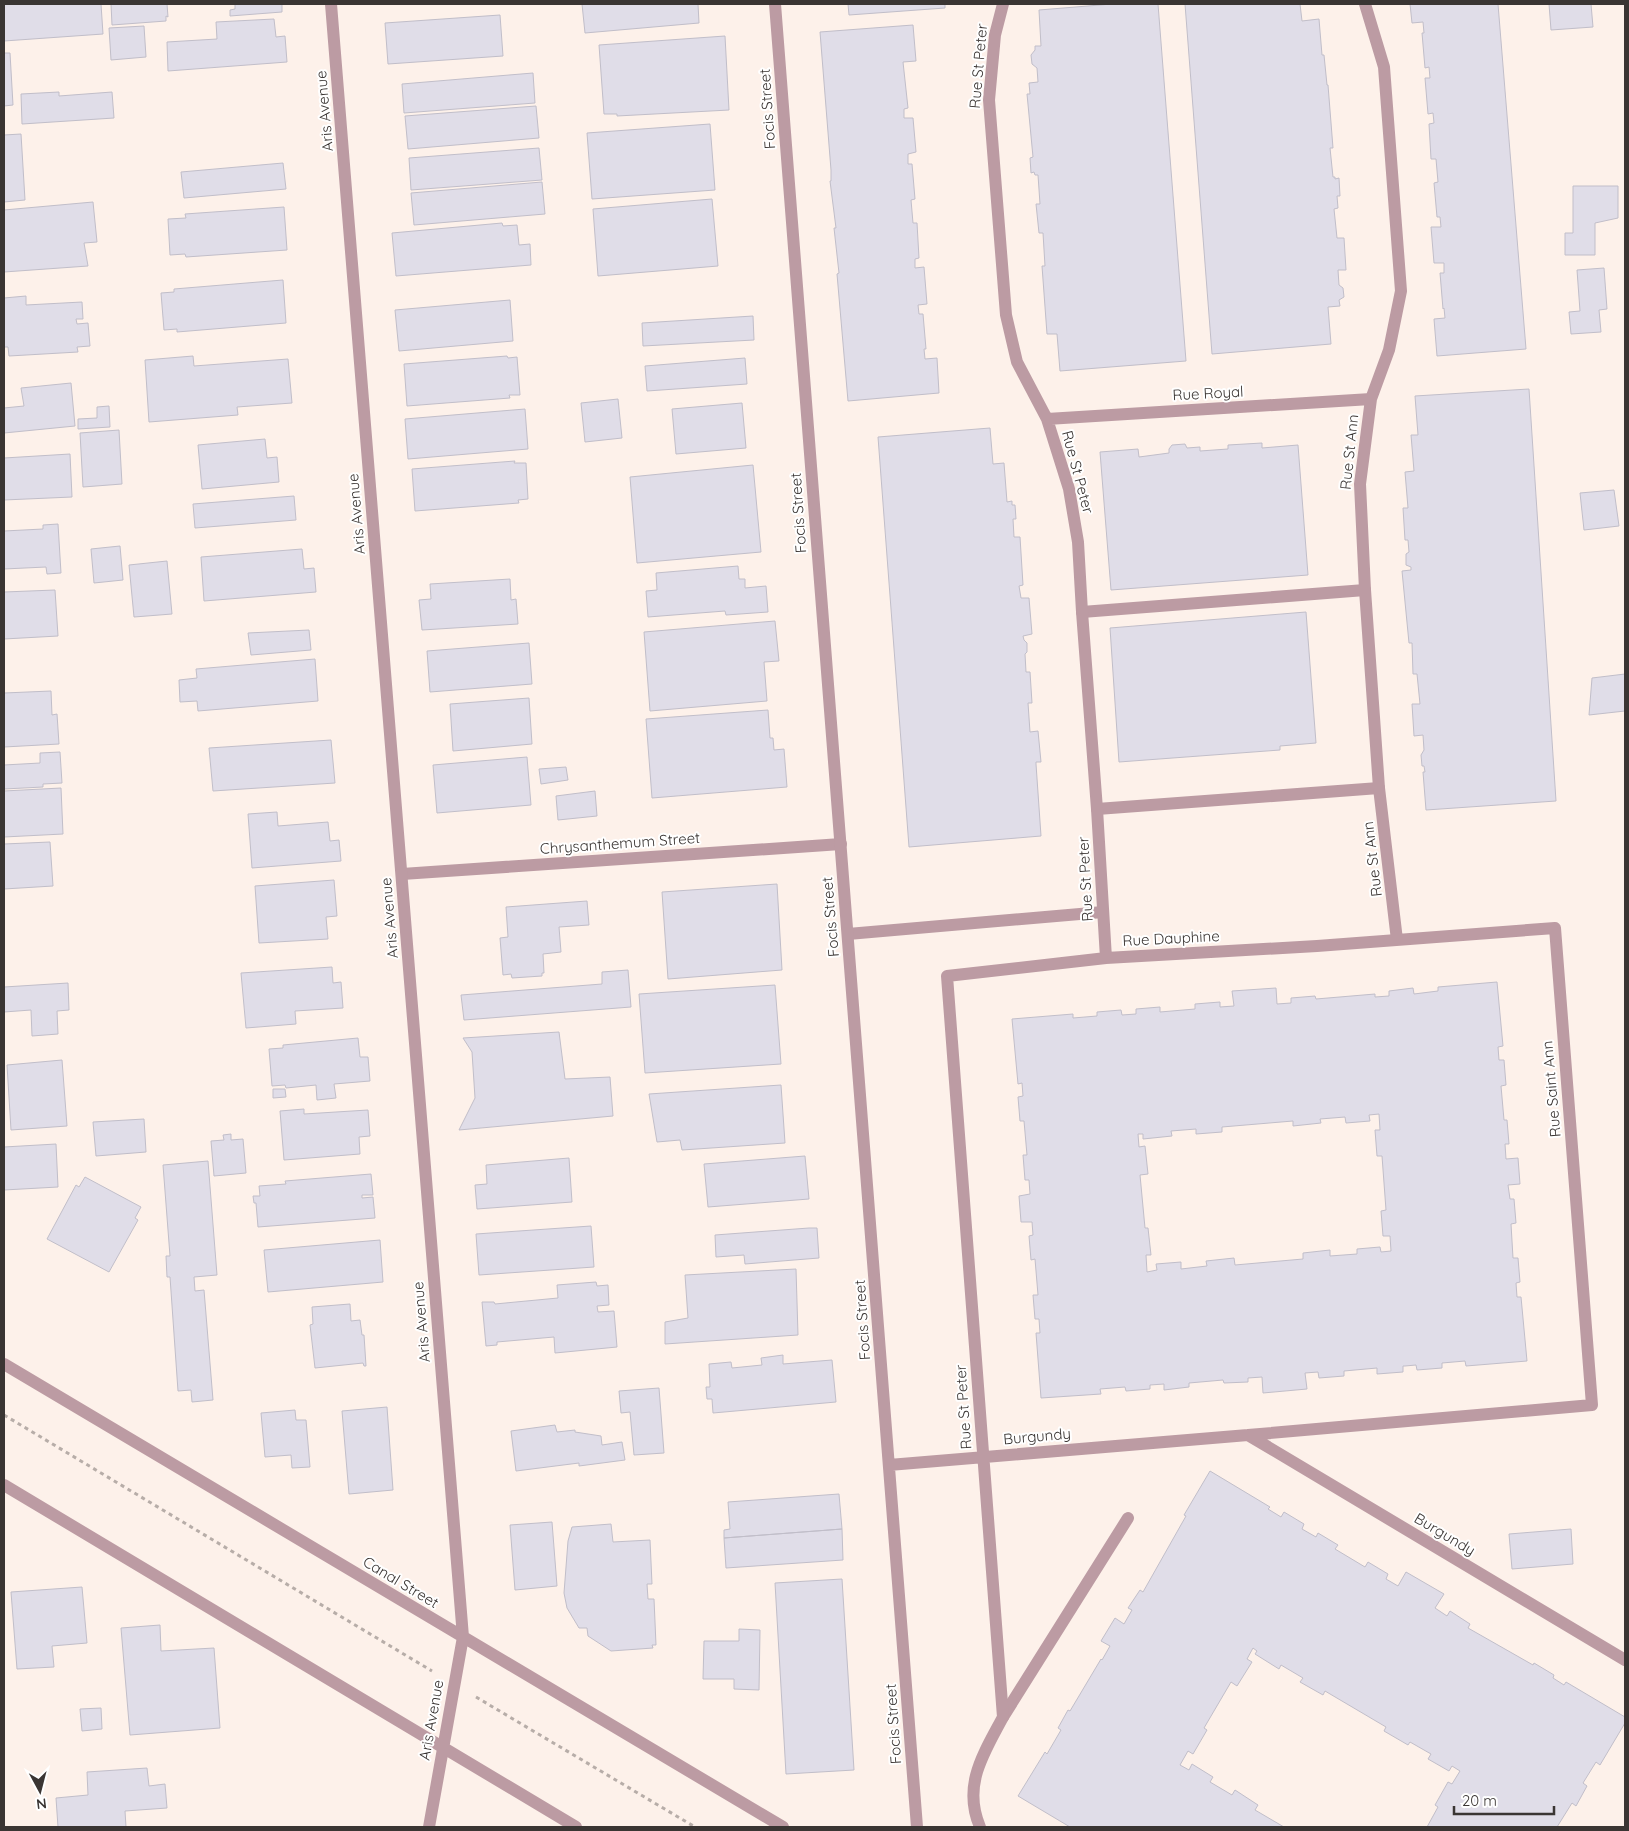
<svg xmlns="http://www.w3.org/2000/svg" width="1629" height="1831" viewBox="0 0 1629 1831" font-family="Quicksand,sans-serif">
<rect width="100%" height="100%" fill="#fdf1ea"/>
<!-- building -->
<path fill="#e0dde8" stroke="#c1bec9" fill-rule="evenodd" d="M4 4H101L103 34 4 41Z
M111 4H167L168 17 166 16V21L112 25Z
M235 4H282V12L230 16V10L235 9Z
M582 4H698L699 23 585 33Z
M848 4H945V8L849 15Z
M1112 4H1158L1186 361 1060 371 1057 334H1047L1042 266H1045L1043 233H1039L1036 204H1040L1038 175H1035L1034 172 1031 173 1030 158 1033 157 1027 94H1030L1029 83 1038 82 1037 68 1032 64 1031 55 1035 50V46H1041L1039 10Z
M1185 4H1300L1302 21 1319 19 1322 55H1324L1327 85H1328L1333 148H1330L1333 177H1335V179L1339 178 1340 196H1337L1338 208 1334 209 1337 238H1344L1346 270H1338L1339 285 1343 288 1344 297 1339 300 1340 306 1328 307 1331 344 1212 354Z
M1410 4H1498L1526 349 1437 356 1434 319 1445 318 1444 308 1443 309 1440 273H1444V263H1434L1431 227H1441L1440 217H1437L1434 183 1438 182 1436 159H1431L1429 124 1434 123 1433 113 1428 114 1425 78H1430L1429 67 1425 68 1422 33H1424L1423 22 1412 23Z
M1549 4H1591L1593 27 1551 30Z
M500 15 503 56 388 64 385 23Z
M274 19 276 37 285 36 287 62 168 71 167 42 217 39 216 22Z
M913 25 916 61 903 62 908 108 904 109V118H913L916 152 908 154V164H912L915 199 911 200 913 223H917L919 258 915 259V268L924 267 927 304 918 305 919 314H923L926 349H924L925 359 937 358 939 393 848 401 837 274 839 273 834 228H836L830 181H831V170L820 32Z
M144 26 146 57 111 60 109 28Z
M725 36 729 110 617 116V114H604L599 45Z
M4 53H10L13 105 4 106Z
M533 73 535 103 404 113 402 84Z
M59 92V96L112 92 114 118 22 124 21 94Z
M536 106 539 138 408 149 405 116Z
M710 124 715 190 592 199 587 133Z
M21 134 25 200 4 202V135Z
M539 148 542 180 411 190 409 158Z
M283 163 286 189 184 198 181 172Z
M542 182 545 214 414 225 411 193Z
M1573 186H1618V218L1595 223V255H1565V233H1573Z
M712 199 718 266 598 276 593 209Z
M93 202 97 242 84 243 88 266 4 272V210Z
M284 207 287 250 186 257 185 254 170 255 168 219 186 218 185 214Z
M502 223 503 226 517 225 519 245 530 244 531 265 396 276 392 233Z
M1604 268 1607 309 1599 310 1601 332 1571 334 1569 312 1580 311 1577 270Z
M283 280 286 323 177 332V329L164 330 161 293 174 292V289Z
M26 296V305L82 302 83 319H76L77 324 88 323 90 346 77 347 78 352 9 356 8 347H4V298Z
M510 300 513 341 399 351 395 310Z
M753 316 754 340 643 346 642 323Z
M193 356 194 366 288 359 292 403 237 407 238 415 149 422 145 360Z
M507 356 508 358 517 357 520 395H509L510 398 407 406 404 364Z
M745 358 747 384 647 391 645 366Z
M71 383 75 426 4 433V408L24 406 21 388Z
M1529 389 1556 801 1426 810 1423 772H1425L1424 766H1422L1421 755 1424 750 1423 735 1414 736 1412 704H1420L1417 674H1413L1412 643H1409L1402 571 1411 570V567L1406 565V554L1409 552 1408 540H1405L1403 508H1408L1405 472 1414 471 1411 435H1418L1415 396Z
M618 399 622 438 585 442 581 403Z
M742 403 746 448 676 454 672 409Z
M109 406 110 427 78 429V419L97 418V407Z
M525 409 528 449 408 459 405 419Z
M990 428 993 464 1004 463 1007 502 1012 501V505H1015L1016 519H1013L1014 537H1020L1023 585 1019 586 1021 598H1029L1032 634 1023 636 1024 640 1027 643V652L1025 654 1026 672H1030L1032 703H1028L1030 732 1038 731 1041 762H1036V764L1041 836 909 847 878 437Z
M119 430 122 484 83 487 80 433Z
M265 439 267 458 277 457 279 482 202 489 198 445Z
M1262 443V448L1298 445 1308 575 1111 590 1100 452 1138 449 1139 457 1169 453V449L1172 445 1185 444 1187 448 1200 447V451L1228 449V445Z
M70 454 72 497 4 500V458Z
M515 461 514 463H526L528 499 518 500 519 503 415 511 412 469Z
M753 465 761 552 637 563 630 477Z
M1614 490 1619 526 1584 530 1580 493Z
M294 496 296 520 195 528 193 504Z
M58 524 61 573 47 574 46 567 4 569V531L43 529V525Z
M120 546 123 580 94 583 91 549Z
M302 549 304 569 314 568 316 592 204 601 201 557Z
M167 561 172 614 134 617 129 565Z
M738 566 739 579H745V588L766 586 768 612 726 615 725 611 648 617 646 591 657 590 656 573Z
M510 579 511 600 516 599 518 624 422 630 419 600 431 599 430 584Z
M55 590 58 636 4 639V592Z
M1306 612 1316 743 1280 746V750L1119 762 1110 628Z
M775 621 779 661 764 662 767 701 650 711 644 632Z
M309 630 311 650 251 655 248 633Z
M529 643 532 684 430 692 427 651Z
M315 659 318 701 198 711 197 701 180 702 179 680 197 678 196 669Z
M1625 674V711L1589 715 1592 678Z
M51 691 52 715 57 714 59 744 4 747V693Z
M529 698 532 744 453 751 450 704Z
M768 710 770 738H773L774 750 784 749 787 787 652 798 646 719Z
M331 740 335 783 213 791 209 748Z
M60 752 62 783 43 784V787L4 789V765L40 763V753Z
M527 757 531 805 437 813 433 765Z
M566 767 568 780 541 784 539 769Z
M61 788 63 834 4 837V791Z
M595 791 597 816 558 820 556 796Z
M277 812 278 826 328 822 330 841 339 840 341 861 252 868 248 814Z
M50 842 53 886 4 889V844Z
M334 880 337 916 326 917 328 939 259 943 255 886Z
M777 884 782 970 668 979 662 892Z
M587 901 589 925 559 927 561 952 543 954 544 973H542V976L512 978 511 974 503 975 500 938 508 937 506 907Z
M332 967 333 983 341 982 343 1008 295 1011 296 1024 246 1028 241 973Z
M628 970 631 1007 464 1020 461 995 602 984V972Z
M1497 982 1503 1046 1498 1047 1499 1060H1504L1506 1085 1501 1086 1504 1120H1507L1509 1144H1505L1506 1159 1518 1158 1520 1184 1508 1185 1510 1199H1514L1516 1223 1511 1224 1513 1258H1518L1520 1282 1516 1283 1517 1297H1521L1527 1361 1466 1366 1465 1361 1442 1363V1368L1417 1370 1416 1365 1405 1366H1403V1372L1377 1374V1368L1344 1371V1376L1319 1378 1318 1372 1305 1373 1307 1389 1263 1393 1262 1377 1248 1378V1382L1224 1383 1223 1380 1189 1383V1387L1164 1390V1384L1150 1385V1389L1126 1391 1125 1387 1100 1389 1101 1394 1041 1398 1036 1333H1040L1039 1319H1035L1033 1295H1038L1035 1259 1031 1260 1029 1236 1033 1235 1032 1222H1021L1019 1196 1030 1194 1029 1180H1025L1023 1155H1027L1024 1121H1020L1018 1097 1023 1096 1022 1083 1018 1084 1012 1019 1073 1014V1018L1097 1016V1012L1121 1010 1122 1015 1136 1014V1009L1160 1007V1012L1195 1009V1004L1220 1002V1007L1234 1006 1232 991 1276 988 1277 1004 1291 1003V998L1315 996 1316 999 1375 994V997L1389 996V991L1413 988 1414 994 1438 991V987ZM1379 1114 1380 1130H1375L1377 1156H1382L1386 1210 1381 1211 1383 1236H1390L1391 1251 1381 1252 1380 1247 1357 1249V1254L1330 1256V1250L1303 1253V1259L1235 1265 1234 1258 1206 1261 1207 1266 1181 1269V1262L1156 1264 1157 1270 1147 1272 1146 1255H1151L1148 1228H1145L1140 1175 1148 1174 1145 1146 1139 1147 1138 1134H1143V1139L1172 1136 1171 1131 1196 1129V1134L1222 1132V1127L1293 1121V1126L1321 1123 1320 1119 1345 1117 1346 1123 1370 1121 1369 1115Z
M68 983 69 1010 57 1011 58 1034 32 1036 31 1010 4 1012V987Z
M775 985 781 1064 645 1073 639 994Z
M559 1032 565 1079 610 1077 613 1116 459 1130 475 1098 472 1052 463 1038Z
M358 1038 360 1057H368L370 1081 334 1084 336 1098 317 1100 316 1085 286 1088 285 1085 272 1086 269 1049 283 1048V1045Z
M62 1060 67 1126 11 1130 7 1065Z
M781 1085 785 1143 682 1150 680 1140 657 1142 649 1094Z
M273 1089H285L286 1097 273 1098Z
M304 1109V1114L368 1110 370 1136 359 1137 360 1154 284 1160 280 1111Z
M144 1119 146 1152 96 1156 93 1122Z
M231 1134V1140L243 1139 246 1173 214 1176 211 1141 224 1140 223 1135Z
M56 1144 58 1187 4 1190V1147Z
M805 1156 809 1199 708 1207 704 1164Z
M569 1158 572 1202 477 1209 475 1185 487 1184 486 1165Z
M208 1161 217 1275 194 1277 195 1291 204 1290 213 1400 192 1402 191 1390 178 1391 170 1277H167L166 1256H170L163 1165Z
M371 1174 373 1195H362V1198L373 1197 375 1218 258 1227 256 1203H254L253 1196H260L259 1186 286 1184 285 1181Z
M85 1177 141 1207 135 1218 138 1220 109 1272 47 1239 76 1185 79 1187Z
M591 1226 594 1267 479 1275 476 1234Z
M809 1228H817L819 1258 745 1264 744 1255 716 1257 715 1235Z
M380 1240 383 1282 268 1292 264 1250Z
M796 1269 798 1335 665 1344V1322L688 1318 685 1275Z
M596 1282 597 1286 608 1285 609 1305 597 1306 598 1312 614 1311 617 1347 555 1353 554 1337 497 1342V1345L486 1346 482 1302H494L495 1304 558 1298 557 1285Z
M350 1304 351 1321 360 1320 362 1335H364L366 1366H364L363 1363 315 1368 310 1325 313 1324 312 1307Z
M783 1355V1364L832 1360 836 1402 713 1413 712 1399H707L706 1387H710L709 1364 731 1362 732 1368 762 1365 761 1358Z
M659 1388 664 1453 634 1455 630 1412 621 1413 619 1391Z
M387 1407 393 1490 349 1494 342 1411Z
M295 1410 296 1420H306L310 1467 292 1468 291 1455 265 1457 261 1413Z
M555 1425 557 1432 575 1430V1432L601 1436 602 1445 622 1442 625 1460 579 1466V1463L516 1471 511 1431Z
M1210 1471 1270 1507 1268 1509 1281 1517 1284 1512 1304 1524 1302 1529 1316 1537 1318 1533 1338 1545 1335 1549 1365 1567 1368 1562 1388 1574 1386 1579 1398 1586 1406 1572 1444 1594 1435 1608 1447 1616 1450 1611 1470 1624 1468 1628 1533 1665 1534 1663 1554 1675 1553 1678 1564 1685 1566 1682 1625 1717V1723L1600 1765 1596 1762 1583 1783 1587 1786 1576 1806 1572 1803 1557 1827H1427L1438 1807 1435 1805 1448 1782 1452 1784 1460 1771 1452 1766 1449 1771 1428 1759 1431 1754 1410 1742 1408 1745 1384 1731 1386 1727 1325 1691 1323 1695 1300 1682 1303 1678 1281 1665 1279 1669 1255 1654 1257 1651 1253 1648 1247 1659 1252 1662 1237 1686 1231 1682 1204 1728 1207 1730 1193 1754 1188 1751 1180 1765 1189 1770 1192 1764 1213 1777 1210 1782 1232 1795 1235 1790 1258 1805 1255 1810 1284 1827H1070L1018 1796 1045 1752 1047 1754 1061 1730 1058 1728 1068 1710 1070 1711 1101 1659 1102 1660 1110 1646 1101 1641 1115 1618 1124 1624 1132 1610 1128 1608 1140 1590 1143 1592 1186 1516 1184 1515Z
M839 1494 842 1529 724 1538V1530L730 1529 728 1502Z
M552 1522 557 1586 515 1590 510 1525Z
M611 1524 613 1542 650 1540 652 1584H647L648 1599H654L656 1645H652L653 1648 611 1651 588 1636 587 1628H579L567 1608 564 1593 568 1541 572 1527Z
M842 1529 843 1560 726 1568 724 1538Z
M1571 1529 1573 1564 1512 1569 1509 1534Z
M842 1579 854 1770 786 1774 775 1583Z
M82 1587 87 1643 52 1646 54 1667 17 1669 11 1592Z
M160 1625 161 1651 214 1648 220 1728 130 1735 121 1628Z
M739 1629 760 1630 759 1690 734 1689V1679H703L704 1641H739Z
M101 1708 102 1729 82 1731 80 1709Z
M147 1768 149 1786 165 1784 167 1808 125 1811 126 1827H58L56 1798 88 1795 87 1772Z"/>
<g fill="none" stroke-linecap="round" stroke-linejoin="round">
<!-- path -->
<path stroke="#b7ada8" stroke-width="3" stroke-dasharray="4 4" stroke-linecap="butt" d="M4 1415 432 1671
M476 1697 695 1827"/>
<!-- lane -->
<path stroke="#bc9ba3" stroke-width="12" d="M1082 612 1365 590
M1097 809 1379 788
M402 874 841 844
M848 934 1103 912
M1003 1717 1128 1518"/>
<!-- street -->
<path stroke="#bc9ba3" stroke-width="12" d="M331 4 463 1637 429 1827
M775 4 917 1827
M1003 4 995 35 989 100 1006 315 1017 362 1047 419 1069 489 1078 542 1082 612 1097 809 1106 958
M1365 4 1384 67 1401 291 1389 350 1371 399 1360 484 1365 590 1379 788 1397 940
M1047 419 1371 399
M4 1364 783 1827
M889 1465 1248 1435 1625 1660
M4 1485 576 1827
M980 1827C962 1785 984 1753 1003 1717L947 976 1106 958 1317 946 1555 928 1592 1405 1248 1435"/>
</g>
<g text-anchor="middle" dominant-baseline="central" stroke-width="4" stroke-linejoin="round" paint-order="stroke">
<!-- street labels -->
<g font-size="15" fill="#3a3533" stroke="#fff">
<text transform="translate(978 66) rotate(-85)">Rue St Peter</text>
<text transform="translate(767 109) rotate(-94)">Focis Street</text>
<text transform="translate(324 111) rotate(-95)">Aris Avenue</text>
<text transform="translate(1208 393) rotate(-3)">Rue Royal</text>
<text transform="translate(1349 452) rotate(-84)">Rue St Ann</text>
<text transform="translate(1078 472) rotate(75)">Rue St Peter</text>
<text transform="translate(798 513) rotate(-94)">Focis Street</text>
<text transform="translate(356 514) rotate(-95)">Aris Avenue</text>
<text transform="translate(620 843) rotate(-4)">Chrysanthemum Street</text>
<text transform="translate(1372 859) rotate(-97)">Rue St Ann</text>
<text transform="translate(1085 879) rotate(-93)">Rue St Peter</text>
<text transform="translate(830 917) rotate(-95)">Focis Street</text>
<text transform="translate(389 918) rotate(-95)">Aris Avenue</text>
<text transform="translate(1171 938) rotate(-3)">Rue Dauphine</text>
<text transform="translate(1551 1089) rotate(-95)">Rue Saint Ann</text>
<text transform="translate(862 1320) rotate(-94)">Focis Street</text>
<text transform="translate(421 1322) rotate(-95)">Aris Avenue</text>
<text transform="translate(963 1407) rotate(-94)">Rue St Peter</text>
<text transform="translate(1037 1436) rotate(-5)">Burgundy</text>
<text transform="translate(1445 1534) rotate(31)">Burgundy</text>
<text transform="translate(401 1582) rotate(31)">Canal Street</text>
<text transform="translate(431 1720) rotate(-80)">Aris Avenue</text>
<text transform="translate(893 1724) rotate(-94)">Focis Street</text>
</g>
</g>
<!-- border -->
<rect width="1629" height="1831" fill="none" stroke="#3a3533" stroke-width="10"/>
<!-- north arrow -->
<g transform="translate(40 1791) rotate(173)" stroke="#ffffff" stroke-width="4" paint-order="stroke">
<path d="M0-4L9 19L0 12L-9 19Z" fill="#3a3533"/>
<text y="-8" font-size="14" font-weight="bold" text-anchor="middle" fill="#3a3533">N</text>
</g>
<!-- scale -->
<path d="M1454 1806v8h100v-8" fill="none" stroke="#3a3533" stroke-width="2.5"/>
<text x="1462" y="1806" font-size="15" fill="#3a3533" stroke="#ffffff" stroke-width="4" paint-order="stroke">20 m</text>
</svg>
